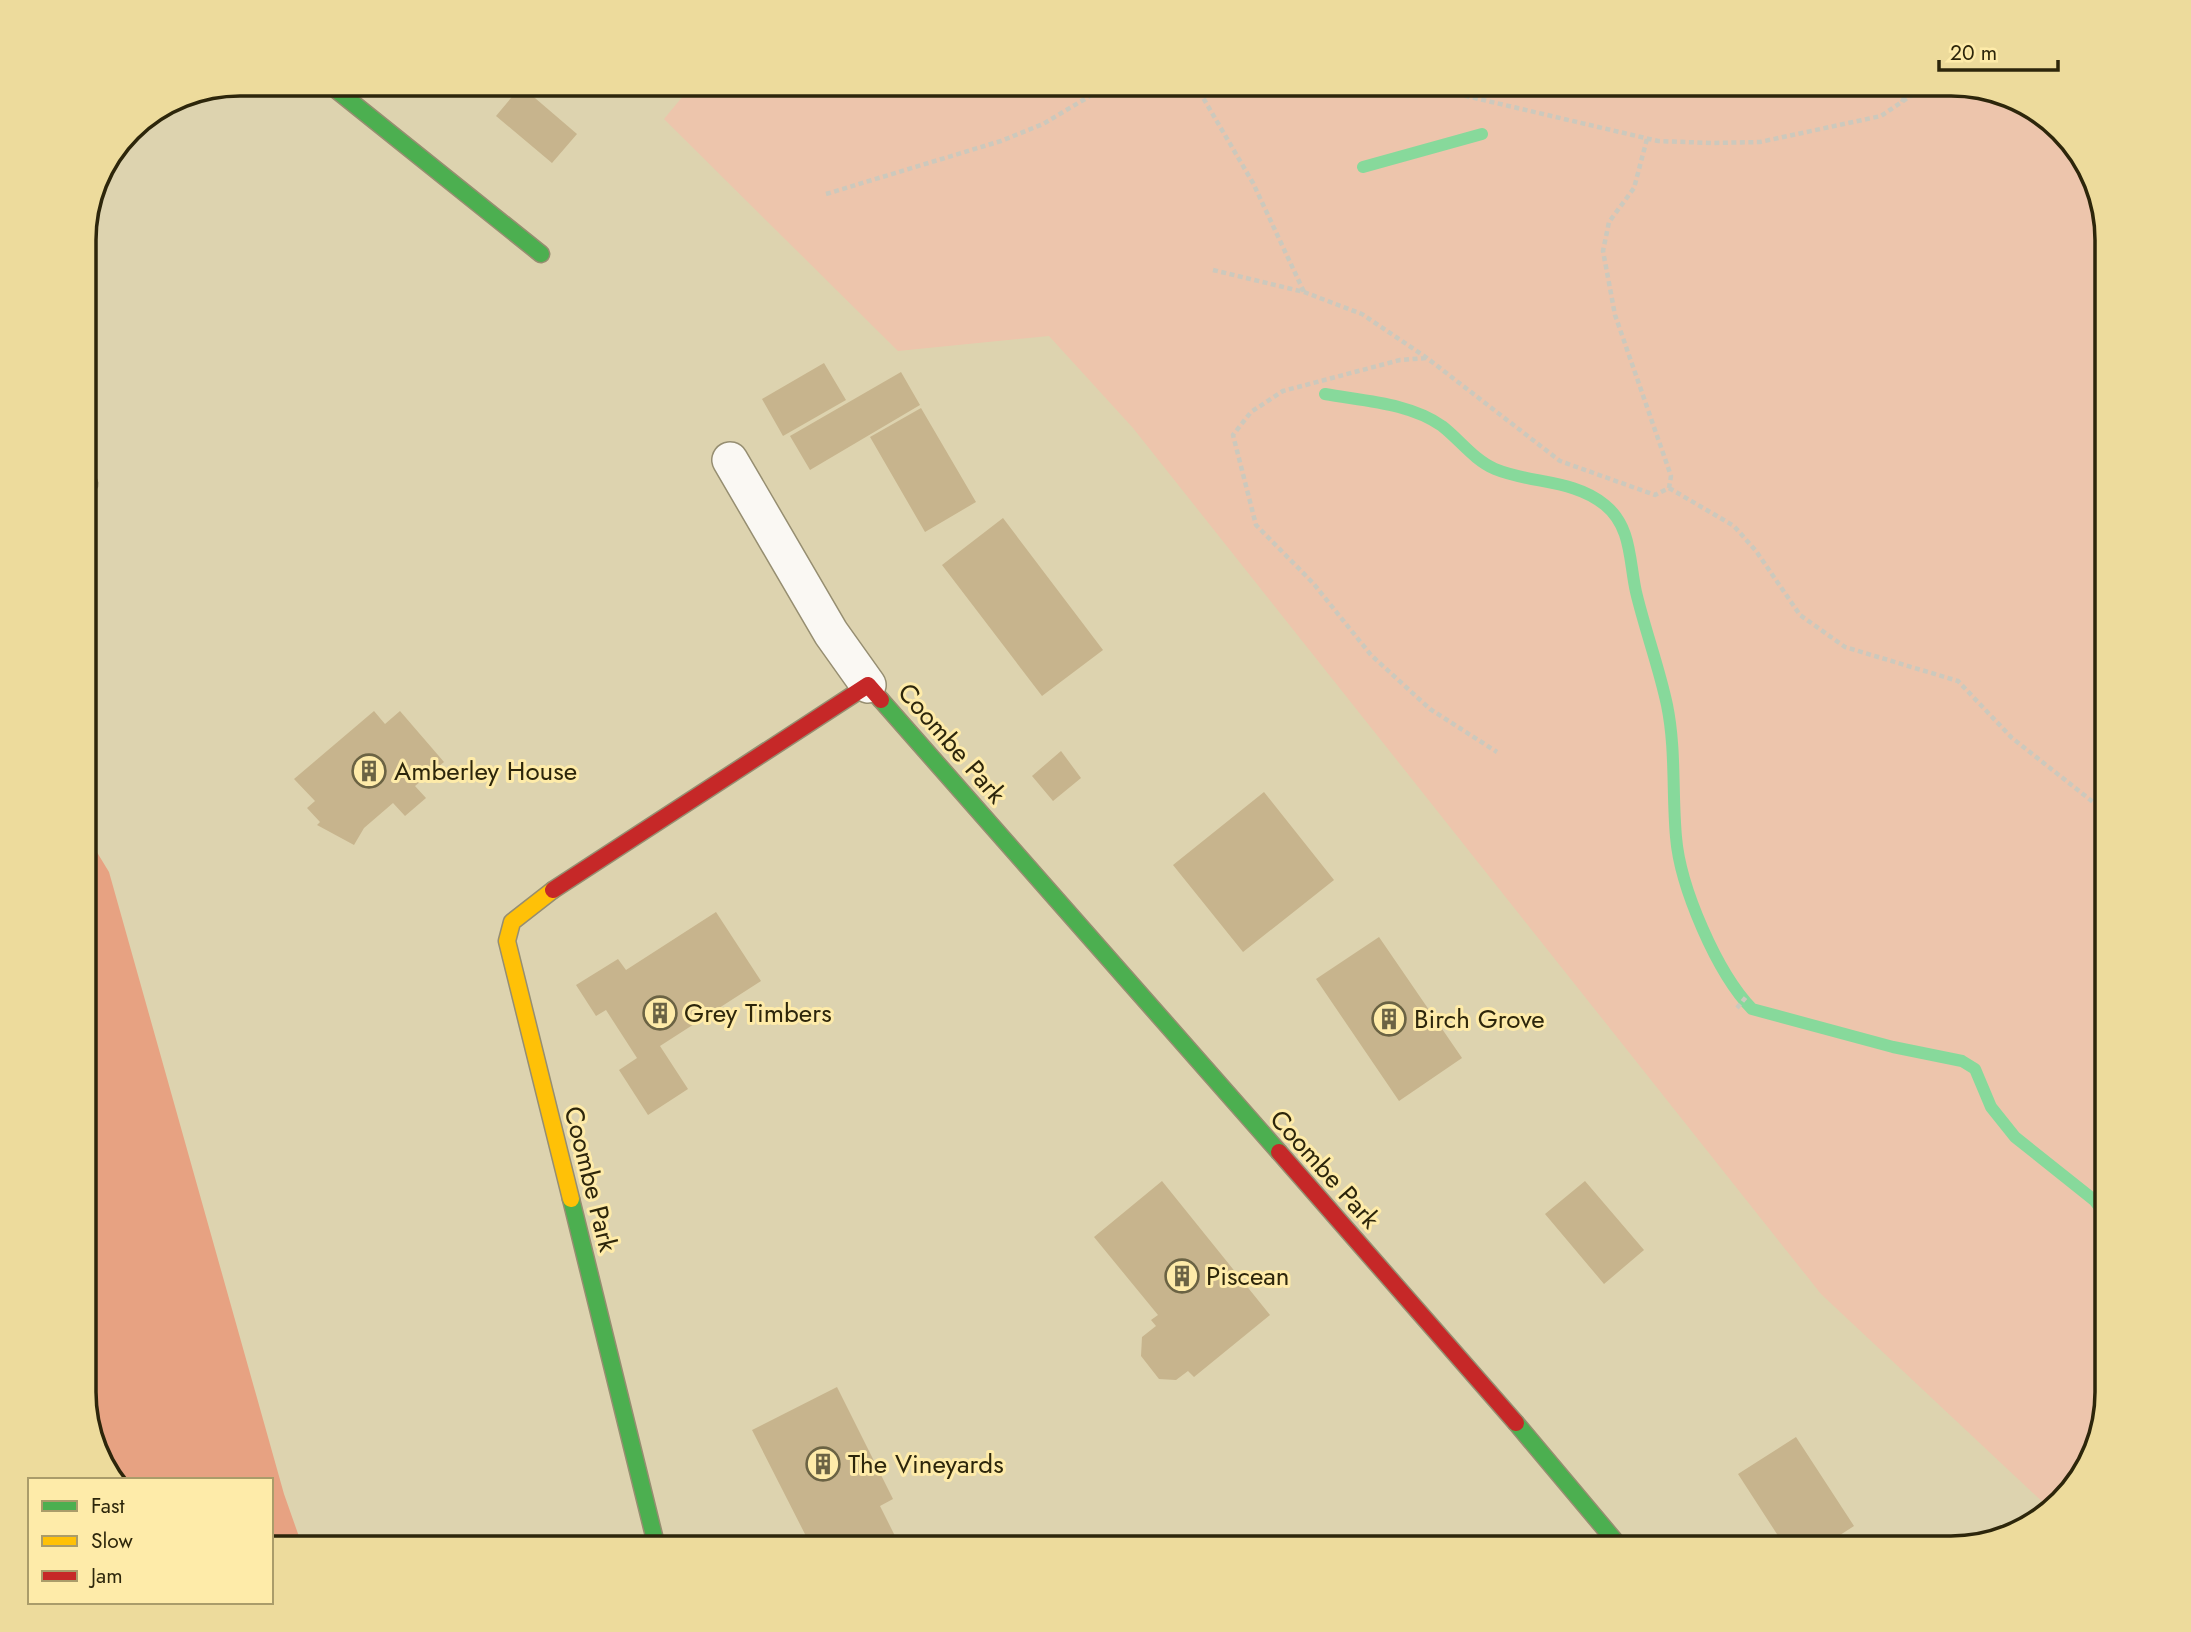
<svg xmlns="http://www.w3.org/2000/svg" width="2191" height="1632" viewBox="0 0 2191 1632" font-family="Jost,sans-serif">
<rect width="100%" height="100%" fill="#ddd3af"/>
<!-- green -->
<path fill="#edc5ac" d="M693 84H1951L2046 116 2091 171 2107 240V1392L2075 1487 2049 1508 1821 1294 1133 428 1049 336 898 351 664 119Z"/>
<!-- forest -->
<path fill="#e7a282" d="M84 831 109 872 284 1494 303 1548H271V1480H116L100 1461 84 1402Z"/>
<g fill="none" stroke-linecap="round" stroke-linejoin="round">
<!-- stream -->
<path stroke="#87d99b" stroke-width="12" d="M1363 167 1482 134
M1325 394C1364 401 1410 403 1442 426 1460 440 1474 460 1495 469 1531 484 1574 479 1605 505 1632 527 1629 561 1636 592 1645 630 1659 667 1667 705 1676 749 1672 793 1676 837 1680 887 1717 973 1752 1009L1893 1047 1962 1061 1975 1069 1991 1107 2015 1137 2094 1200 2107 1216"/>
</g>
<!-- building -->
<path fill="#c7b48d" d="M453 84H477L467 96Z
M521 86 577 134 552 163 496 116Z
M824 363 846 400 783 436 762 399Z
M901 372 920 405 810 470 790 436Z
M921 408 976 502 925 532 870 437Z
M1003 518 1103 650 1042 696 942 565Z
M374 711 385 724 400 711 444 762 415 786 426 798 405 816 393 803 364 828 354 845 317 825 320 822 307 808 315 801 294 779Z
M1061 751 1081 778 1053 801 1032 776Z
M1264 792 1334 880 1243 952 1173 865Z
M716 912 761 981 660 1046 688 1089 648 1115 619 1070 637 1058 606 1010 596 1016 576 985 618 959 626 970Z
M1379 937 1462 1058 1399 1101 1316 979Z
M1162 1181 1270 1315 1194 1377 1188 1371 1176 1380 1159 1379 1141 1356 1142 1337 1156 1326 1151 1320 1158 1315 1094 1237Z
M1585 1181 1644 1250 1604 1284 1545 1214Z
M837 1387 893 1499 880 1506 901 1548H824L818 1536 808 1540 752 1430Z
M1796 1437 1854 1526 1820 1548H1786L1738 1474Z"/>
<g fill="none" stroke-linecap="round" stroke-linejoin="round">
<defs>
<path id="lane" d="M84 481 88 484"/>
<path id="street" d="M730 460 831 633 868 685"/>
<path id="fast" d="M329 84 541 254
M881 700 1279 1152
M571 1199 657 1548
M1516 1423 1621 1548"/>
<path id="slow" d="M553 890 512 922 507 941 571 1199"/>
<path id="jam" d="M553 890 868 685 881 700
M1279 1152 1516 1423"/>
</defs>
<!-- lane casing -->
<use href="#lane" stroke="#968e71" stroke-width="21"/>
<!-- street casing -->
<use href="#street" stroke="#968e71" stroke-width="38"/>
<!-- fast casing -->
<use href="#fast" stroke="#968e71" stroke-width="19"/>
<!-- slow casing -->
<use href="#slow" stroke="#968e71" stroke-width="19"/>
<!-- jam casing -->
<use href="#jam" stroke="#968e71" stroke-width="19"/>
<!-- path -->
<path stroke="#ccc9bd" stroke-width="4.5" stroke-dasharray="5 3.5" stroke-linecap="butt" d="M1195 84 1253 183 1304 292
M1415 84 1658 141 1712 143 1760 142 1881 116 1928 84
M1902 102 1911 84
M826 194 1001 141 1043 124 1110 84
M1213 270 1304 292 1362 314 1427 358 1560 461 1655 495 1669 488 1671 476 1615 315 1603 251 1609 222 1634 188 1647 139
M1426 358 1400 360 1283 391 1251 412 1233 435 1256 525 1313 583 1371 655 1430 709 1497 752
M1669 488 1734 526 1756 551 1800 615 1845 647 1958 681 2012 738 2107 813
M1737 1008 1746 997"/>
<!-- lane -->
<use href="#lane" stroke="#faf8f3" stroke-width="18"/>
<!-- street -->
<use href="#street" stroke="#faf8f3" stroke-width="35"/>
<!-- fast -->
<use href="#fast" stroke="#4caf50" stroke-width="16"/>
<!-- slow -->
<use href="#slow" stroke="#ffc107" stroke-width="16"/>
<!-- jam -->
<use href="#jam" stroke="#c62828" stroke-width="16"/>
</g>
<!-- icons -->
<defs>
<symbol id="building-ring" viewBox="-11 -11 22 22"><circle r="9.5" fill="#feeba9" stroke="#6b6344" stroke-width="1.5"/><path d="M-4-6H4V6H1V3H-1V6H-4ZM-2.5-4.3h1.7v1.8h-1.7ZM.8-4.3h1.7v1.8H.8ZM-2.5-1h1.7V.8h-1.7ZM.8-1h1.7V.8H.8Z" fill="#6b6344"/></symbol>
</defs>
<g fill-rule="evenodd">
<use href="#building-ring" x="350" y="752" width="38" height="38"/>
<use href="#building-ring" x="641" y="994" width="38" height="38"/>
<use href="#building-ring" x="1370" y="1000" width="38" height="38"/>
<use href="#building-ring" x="1163" y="1257" width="38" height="38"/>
<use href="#building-ring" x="804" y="1445" width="38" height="38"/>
</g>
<g text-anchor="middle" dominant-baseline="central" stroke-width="6" stroke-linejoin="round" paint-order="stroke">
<!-- street labels -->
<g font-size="26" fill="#2d260b" stroke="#feeba9">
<text transform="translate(952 743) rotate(49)">Coombe Park</text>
<text transform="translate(1325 1169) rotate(48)">Coombe Park</text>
<text transform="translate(591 1179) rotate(76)">Coombe Park</text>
</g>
<!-- poi labels -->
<g font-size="26" fill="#2d260b" stroke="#feeba9" text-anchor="start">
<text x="394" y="771">Amberley House</text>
<text x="684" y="1013">Grey Timbers</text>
<text x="1414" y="1019">Birch Grove</text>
<text x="1206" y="1276">Piscean</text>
<text x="848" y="1464">The Vineyards</text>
</g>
</g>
<!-- crop -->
<path d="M0 0H2191V1632H0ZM240 96H1951A144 144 0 0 1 2095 240V1392A144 144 0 0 1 1951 1536H240A144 144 0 0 1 96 1392V240A144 144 0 0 1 240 96Z" fill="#eddb9c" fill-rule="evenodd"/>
<path fill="none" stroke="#2d260b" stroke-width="3.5" d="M240 96H1951A144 144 0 0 1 2095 240V1392A144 144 0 0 1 1951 1536H240A144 144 0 0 1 96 1392V240A144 144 0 0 1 240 96Z"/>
<!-- legend -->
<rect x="28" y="1478" width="245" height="126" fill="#feeba9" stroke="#aa9c6a" stroke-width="2"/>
<rect x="42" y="1501" width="35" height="10" fill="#4caf50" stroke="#aa9c6a" stroke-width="2"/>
<text x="91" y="1513" font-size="21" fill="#2d260b">Fast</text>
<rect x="42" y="1536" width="35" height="10" fill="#ffc107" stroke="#aa9c6a" stroke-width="2"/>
<text x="91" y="1548" font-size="21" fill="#2d260b">Slow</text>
<rect x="42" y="1571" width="35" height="10" fill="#c62828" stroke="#aa9c6a" stroke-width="2"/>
<text x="91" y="1583" font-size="21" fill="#2d260b">Jam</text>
<!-- scale -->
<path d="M1939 60v10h119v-10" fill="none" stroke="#2d260b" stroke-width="3.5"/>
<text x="1950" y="60" font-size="21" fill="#2d260b" stroke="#feeba9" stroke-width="5" paint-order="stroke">20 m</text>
</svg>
